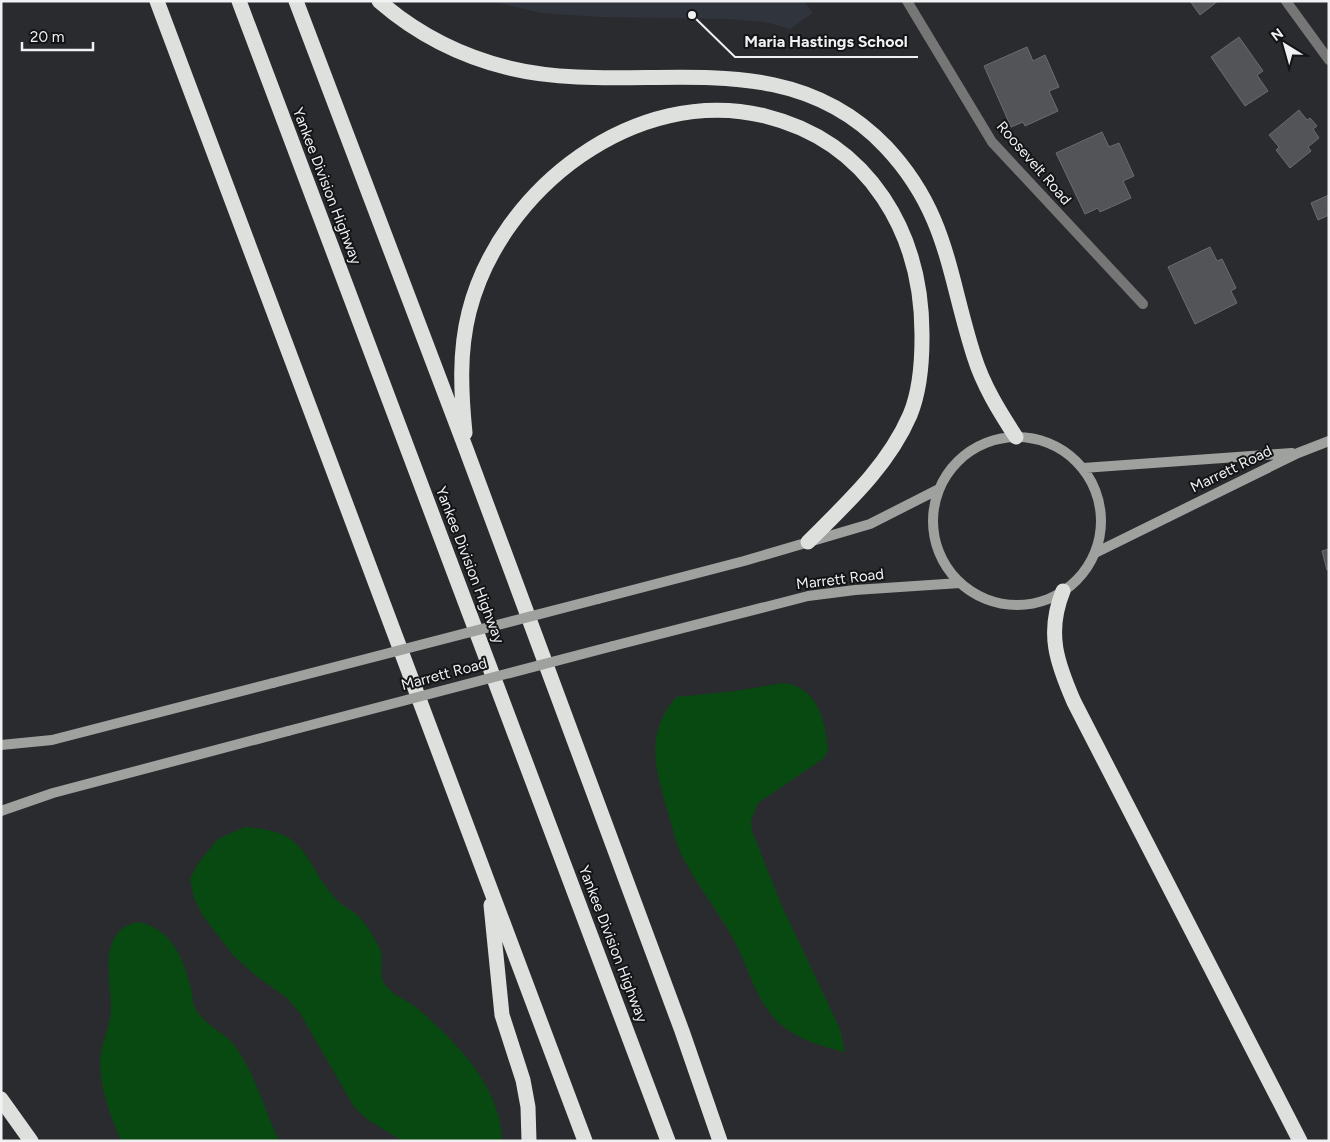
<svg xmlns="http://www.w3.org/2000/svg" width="1330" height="1142" viewBox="0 0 1330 1142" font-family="Figtree,sans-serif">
<rect width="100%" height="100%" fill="#2a2b2e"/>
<!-- built -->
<path fill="#30343c" d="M491 1H804L813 13 790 29 765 22 728 19 600 17 540 13Z"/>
<!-- green -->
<path fill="#084911" d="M783 683C818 687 825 720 828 750L824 758 758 803 751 821 752 831 781 904 840 1029 845 1052C822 1047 797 1039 779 1023 755 1000 749 968 734 940 718 911 697 885 682 856 675 841 672 825 667 809 655 767 645 735 676 697L735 691Z
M245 827C313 831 301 863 339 902 344 907 350 909 355 913 364 920 373 936 379 947 386 960 376 973 386 986 394 996 407 1000 417 1008 455 1041 501 1086 502 1141H403L368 1120 354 1107 300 1013 287 998 255 975 233 955 203 916 194 898 190 879 199 862 218 839Z
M140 922C173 931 183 958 191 988 193 995 192 1004 196 1010 206 1026 224 1032 235 1046 255 1074 265 1110 279 1141H121C110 1114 97 1082 101 1053 104 1036 112 1021 111 1004 110 977 98 927 140 922Z"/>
<!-- building -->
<path fill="#535457" stroke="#6b6c6f" d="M1190 1H1218L1200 15Z
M1239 37 1263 71 1257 75 1268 91 1245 106 1211 57Z
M1027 47 1033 61 1045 55 1059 87 1049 91 1058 111 1025 126 1023 122 1011 127 984 66Z
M1299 110 1307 120 1310 118 1317 126 1313 129 1319 138 1308 147 1311 151 1290 168 1276 150 1279 147 1269 135Z
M1102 132 1109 147 1119 143 1134 176 1123 181 1131 198 1100 212 1098 208 1085 214 1056 153Z
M1329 195V215L1318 220 1311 203Z
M1210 247 1217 261 1222 259 1236 288 1231 291 1237 303 1195 324 1168 267Z
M1329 549V570H1327L1322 551Z"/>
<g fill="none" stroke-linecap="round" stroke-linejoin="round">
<!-- minor -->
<path stroke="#757675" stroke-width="10" d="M907 1 992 142 1143 304
M1286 1 1329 60"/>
<!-- secondary -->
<path stroke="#9fa19f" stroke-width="10" d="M933 521a84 84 0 1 1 168 0a84 84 0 1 1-168 0Z
M1083 468 1292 453
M1095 553 1298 453 1329 441
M598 599 744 561 870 524 939 489
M613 646 808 596 855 590 960 583
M1 745 52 740 273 683
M1 811 53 793 288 731"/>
<!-- motorway -->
<path stroke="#dde0dd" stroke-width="15" d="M157 1 585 1141
M239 1 668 1141
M296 1 466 449 682 1031 720 1141
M379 1C417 34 460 56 509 68 637 99 781 36 886 147 948 213 948 275 974 356 983 385 999 411 1016 437
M465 433C461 392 459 352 469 312 500 189 636 84 765 116 870 142 923 234 922 338 922 364 920 391 910 415 888 466 846 504 808 542
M1063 591C1046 633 1057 663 1074 702L1300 1141
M491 905 502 1015 523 1080 528 1107 529 1141
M1 1099 31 1141"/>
<!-- secondary-bridge -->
<path stroke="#9fa19f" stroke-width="10" d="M273 683 598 599
M288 731 613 646"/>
</g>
<g text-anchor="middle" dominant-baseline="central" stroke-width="4" stroke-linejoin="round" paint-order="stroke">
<!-- street labels -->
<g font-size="15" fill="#f0f1f2" stroke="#131415">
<text transform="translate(1034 163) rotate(49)">Roosevelt Road</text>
<text transform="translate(327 186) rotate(69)">Yankee Division Highway</text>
<text transform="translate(1231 469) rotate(-26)">Marrett Road</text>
<text transform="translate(470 565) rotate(69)">Yankee Division Highway</text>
<text transform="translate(840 579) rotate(-7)">Marrett Road</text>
<text transform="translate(444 674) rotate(-15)">Marrett Road</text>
<text transform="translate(613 944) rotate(69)">Yankee Division Highway</text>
</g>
</g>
<!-- callouts -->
<path fill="none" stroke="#f0f1f2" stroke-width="2" d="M692 15L735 57H918"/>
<circle fill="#f0f1f2" stroke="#131415" stroke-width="2" cx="692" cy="15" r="5"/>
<g font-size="16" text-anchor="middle" font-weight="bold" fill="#f0f1f2" stroke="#131415" stroke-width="4" stroke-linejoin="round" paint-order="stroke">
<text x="826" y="47">Maria Hastings School</text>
</g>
<!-- border -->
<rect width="1330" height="1142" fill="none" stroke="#f0f1f2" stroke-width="5"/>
<!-- north arrow -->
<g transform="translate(1285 45) rotate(323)" stroke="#131415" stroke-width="4" paint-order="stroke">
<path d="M0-4L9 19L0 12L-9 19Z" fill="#f0f1f2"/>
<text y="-8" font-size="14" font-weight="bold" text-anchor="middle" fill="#f0f1f2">N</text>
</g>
<!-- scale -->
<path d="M22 42v8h71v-8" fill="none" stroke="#f0f1f2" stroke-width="2.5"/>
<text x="30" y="42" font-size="15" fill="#f0f1f2" stroke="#131415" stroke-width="4" paint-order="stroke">20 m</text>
</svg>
